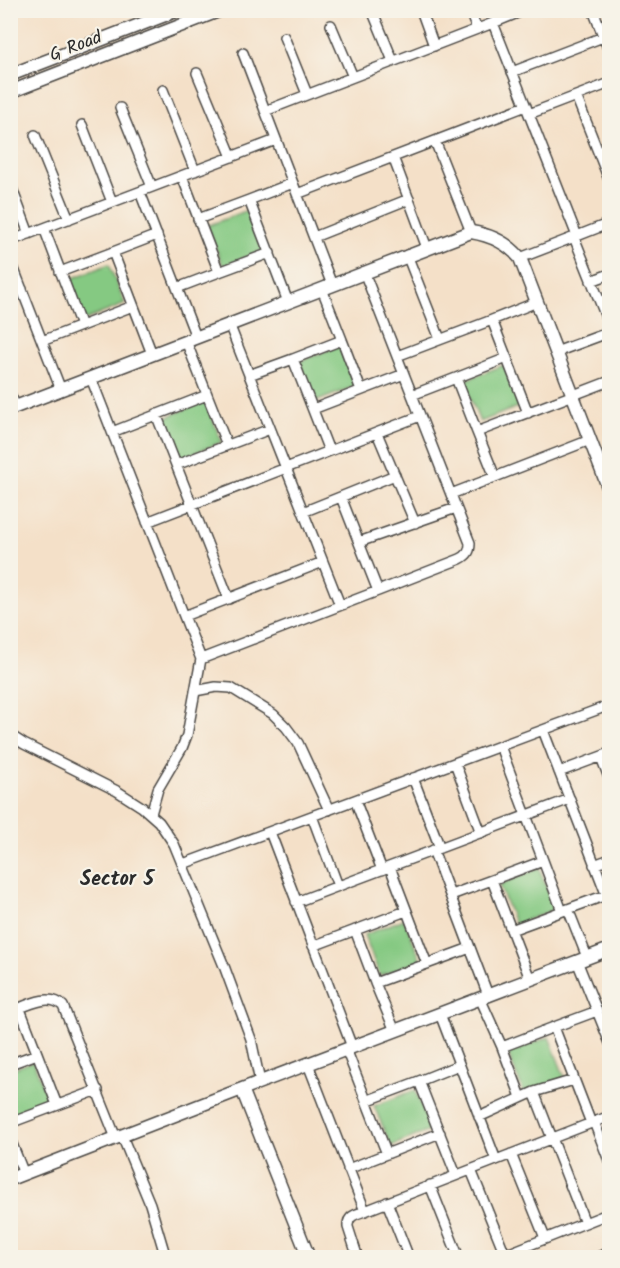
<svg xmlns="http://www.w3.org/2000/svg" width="620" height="1268" viewBox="0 0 620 1268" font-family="Kalam,sans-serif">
<rect width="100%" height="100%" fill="#f7f3e8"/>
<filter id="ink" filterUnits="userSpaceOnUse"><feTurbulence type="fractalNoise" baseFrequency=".0167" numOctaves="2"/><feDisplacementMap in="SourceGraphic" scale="12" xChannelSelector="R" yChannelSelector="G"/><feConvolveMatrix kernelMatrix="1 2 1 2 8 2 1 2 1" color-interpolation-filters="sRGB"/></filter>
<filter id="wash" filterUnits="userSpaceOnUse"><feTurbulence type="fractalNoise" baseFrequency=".008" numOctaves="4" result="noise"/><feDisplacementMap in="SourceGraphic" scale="24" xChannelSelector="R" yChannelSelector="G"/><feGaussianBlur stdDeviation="1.35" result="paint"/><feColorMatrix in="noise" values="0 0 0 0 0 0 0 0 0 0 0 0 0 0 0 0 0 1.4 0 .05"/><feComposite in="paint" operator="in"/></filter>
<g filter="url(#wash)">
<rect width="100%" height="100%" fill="#f4e0c8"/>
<!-- green -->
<path fill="#85c982" stroke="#587a56" stroke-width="1.5" d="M248 210 264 250 223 266 207 226Z
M109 264 125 304 85 320 68 280Z
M340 345 356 386 315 402 299 362Z
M504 365 520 406 480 422 463 381Z
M205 401 222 442 181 458 165 418Z
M539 868 555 909 515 925 499 885Z
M404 919 421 960 380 976 364 935Z
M549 1037 565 1078 524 1094 508 1053Z
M33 1061 49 1101 11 1117V1070Z
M415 1090 431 1130 391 1146 374 1106Z"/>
</g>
<g filter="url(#ink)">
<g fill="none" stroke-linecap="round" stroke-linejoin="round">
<defs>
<path id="street" d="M372 10 393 61
M421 10 434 46
M469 10 477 29
M593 10 610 53
M331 25 353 77
M284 37 307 94
M243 53 332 285
M512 72 603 37
M197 73 232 157
M163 90 195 171
M576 96 610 182
M120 108 152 187
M265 111 493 23
M529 114 610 83
M82 125 112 202
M35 135 69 219
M435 141 471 232
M393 157 427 248
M10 183 29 234
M140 192 196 337
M297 194 526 106
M198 219 249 200
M44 228 81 326
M577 236 610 223
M314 237 409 199
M574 237 610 327
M10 241 276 140
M407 255 440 339
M520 258 577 236 493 23 525 10
M10 259 61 390
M60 272 113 252
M219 272 270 253
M591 281 610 274
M177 288 219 272 182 176
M322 289 342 340
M10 294 22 289
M288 302 249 200 293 183
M229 324 340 605
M42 341 133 306
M186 341 227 445
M556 352 610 332
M152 354 113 252 157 235
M397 356 492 320
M293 359 342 340 361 390
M249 375 293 359 329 451
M91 378 184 616
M456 378 507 358
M10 394 16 407
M412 395 456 378 477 432
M313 409 404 374
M528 413 492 320 537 302
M156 414 229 599
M112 432 207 395
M377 433 415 523
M176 465 270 429
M495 477 590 440
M451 494 495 477 477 432 610 381
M341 497 378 591 460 559C468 555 470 551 470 543L364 272
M303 512 395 475
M147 522 420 416
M359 542 456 508
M323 562 184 616 201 659 378 591
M195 691 216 687 231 688 273 714 286 727 298 743 329 810
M543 730 610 904
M10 735 24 744 117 791 142 807 159 822 174 844 224 966 251 1039 260 1082
M500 746 562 911
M601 757 610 780
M455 763 481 833
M559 772 610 753
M413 778 440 848
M355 800 382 870
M151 814 158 789 182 748 187 735 201 659
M312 816 338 886
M270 832 352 1047
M433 850 488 995
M183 864 610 705
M594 865 610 859
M390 867 427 964
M492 880 530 979
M451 895 543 861
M296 902 570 799
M568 909 587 957
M355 930 375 983
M511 930 606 895
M313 946 406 911
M577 961 610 1043
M480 998 502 1047 521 1097
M20 1009 57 1105
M10 1012C26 1006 49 992 63 1006L116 1138
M440 1014 496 1160
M395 1031 375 983 470 948
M502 1047 554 1027
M346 1049 387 1154
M10 1064 37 1054
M308 1064 365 1211 594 1122
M534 1092 585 1223
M366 1101 419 1081
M610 1116 594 1122 610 1163
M479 1117 534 1092 574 1080
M10 1123 98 1090
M591 1123 554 1027 597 1011
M122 1136 150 1204 166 1258
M10 1139 24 1174
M511 1154 545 1238
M348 1169 440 1133
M471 1170 505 1254
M456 1175 419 1081 459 1065
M430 1185 459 1258
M387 1202 409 1258
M358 1258 348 1227C347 1216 356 1214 365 1211
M497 1258 610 1213"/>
<path id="secondary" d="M10 75 178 10
M10 92 221 10
M10 409 471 232C490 235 507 242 520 258L610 492
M242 1089 309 1258
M10 1179 242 1089 610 949
M599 1258 610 1254"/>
</defs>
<!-- street casing -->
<use href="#street" stroke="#494643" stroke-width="12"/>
<!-- secondary casing -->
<use href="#secondary" stroke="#494643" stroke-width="15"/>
<!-- street -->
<use href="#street" stroke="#fff" stroke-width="9"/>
<!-- secondary -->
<use href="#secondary" stroke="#fff" stroke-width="12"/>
</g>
</g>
<g text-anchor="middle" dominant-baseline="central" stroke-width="4.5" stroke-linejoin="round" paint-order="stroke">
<!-- street labels -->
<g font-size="18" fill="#2b2b2b" stroke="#f7f3e8">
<text transform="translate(76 47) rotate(-21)">G Road</text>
</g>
<!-- neighbourhood labels -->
<g font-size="20" font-weight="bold" fill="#2b2b2b" stroke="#f7f3e8">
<text x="117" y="880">Sector 5</text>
</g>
</g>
<!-- margin -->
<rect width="620" height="1268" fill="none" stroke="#f7f3e8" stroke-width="36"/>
</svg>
